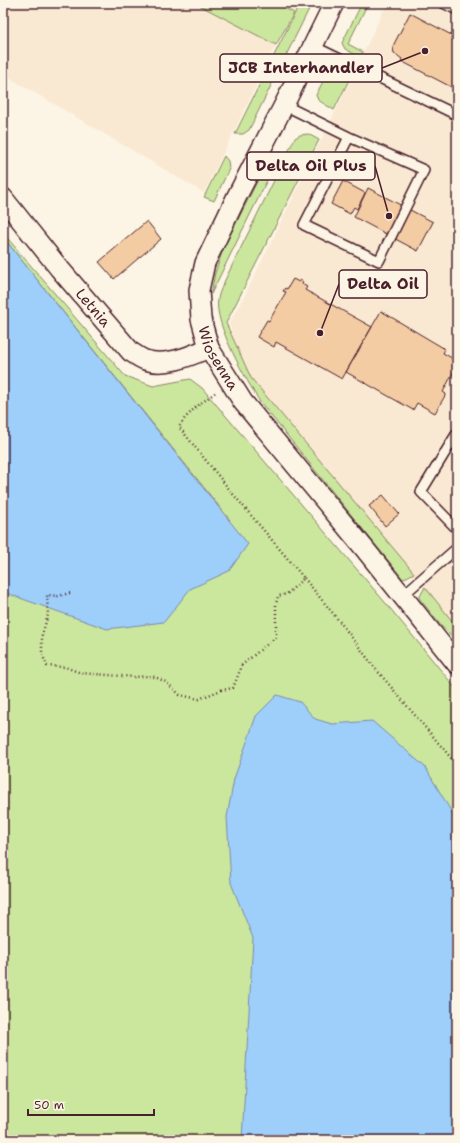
<svg xmlns="http://www.w3.org/2000/svg" width="460" height="1143" viewBox="0 0 460 1143" font-family="'Shantell Sans',sans-serif">
<rect width="100%" height="100%" fill="#fcf5e5"/>
<filter id="ink" filterUnits="userSpaceOnUse"><feTurbulence type="fractalNoise" baseFrequency=".025" numOctaves="2"/><feDisplacementMap in="SourceGraphic" scale="8" xChannelSelector="R" yChannelSelector="G"/><feConvolveMatrix kernelMatrix="1 2 1 2 8 2 1 2 1" color-interpolation-filters="sRGB"/></filter>
<g filter="url(#ink)">
<!-- built -->
<path fill="#fae9d2" d="M3 3H195L276 45 204 193 3 74Z
M275 3H298L294 13Z
M387 3H457V629L258 393 244 371 229 323 247 291 336 110Z"/>
<!-- green -->
<path fill="#cbe79e" stroke="#8a8364" d="M195 3H275L294 13 276 45Z
M300 3H312L249 130 243 134H235Z
M362 3H368L348 44 363 52 360 57 345 49 342 43Z
M330 68H337L352 74 334 110 318 100 316 95Z
M308 134 319 140 226 323 251 378 414 573 403 579 260 402C247 381 213 323 218 299 219 292 223 285 226 278L295 138 300 135Z
M224 156 228 161 229 169 214 201 204 197Z
M268 160 276 162 211 294 215 273 224 247Z
M3 233 125 376 153 386 190 379 202 388 389 607 457 690V898L276 1140H3V581L230 520 3 237Z
M425 587 457 627V640L442 627 419 598Z"/>
<!-- water -->
<path fill="#9ecffb" stroke="#7c89a8" d="M3 237 248 544 229 571 190 589 164 622 107 629 3 592Z
M277 695 300 702 315 719 332 724 372 721 425 767 451 811 457 828V1140H242L253 938 231 883 227 817 234 779 256 716Z"/>
<!-- building -->
<path fill="#f4cca4" stroke="#4a1f2b" d="M410 13 457 38V90L401 61 402 59 394 53 393 48 394 44Z
M343 181 365 193 357 209 354 207 350 214 331 204Z
M368 188 433 222 418 251 354 217Z
M147 221 161 239 114 279 99 262Z
M293 279 299 282 300 280 303 282 302 284 307 287 305 290 372 327 342 379 276 342 274 347 257 337 267 320 269 321 286 292 283 291 285 288 287 289Z
M381 311 445 349 443 353 457 361V365L443 392 446 394 435 413 417 403 413 410 346 372Z
M383 495 399 514 385 526 369 506Z"/>
<g fill="none" stroke-linecap="round" stroke-linejoin="round">
<defs>
<path id="service" d="M443 3 457 10
M313 46 457 115
M284 105 349 137 424 170 379 261 304 225 349 137
M457 433 421 492 457 529
M402 596 457 548"/>
<g id="minor">
<path id="s1" d="M334 3 284 105 237 196 205 263 199 290 201 319 209 348 243 402 364 548 457 664"/>
<path id="s2" d="M3 198 59 268 131 352C135 354 140 358 145 360 166 367 190 356 209 348"/>
</g>
</defs>
<!-- service casing -->
<use href="#service" stroke="#4a1f2b" stroke-width="12"/>
<!-- minor casing -->
<use href="#minor" stroke="#4a1f2b" stroke-width="22"/>
<!-- path -->
<path stroke="#4a1f2b" stroke-width="2.5" stroke-dasharray="1 3" stroke-linecap="butt" d="M304 578 340 622 375 668 457 765
M70 593 58 596 47 595 48 615 42 635V654L47 666 65 667 81 673 135 677 148 676 155 677 166 682 180 695 199 699 221 690 233 688 242 665 276 637V604L278 596 287 594 304 578 233 494 179 427 185 418 196 407 216 392"/>
<!-- service -->
<use href="#service" stroke="#fcf5e5" stroke-width="9"/>
<!-- minor -->
<use href="#minor" stroke="#fcf5e5" stroke-width="19"/>
</g>
</g>
<g text-anchor="middle" dominant-baseline="central" stroke-width="4" stroke-linejoin="round" paint-order="stroke">
<!-- street labels -->
<g font-size="15" fill="#4a1f2b" stroke="#fcf5e5">
<text stroke="none"><textPath href="#s2" startOffset="142">Letnia</textPath></text>
<text stroke="none"><textPath href="#s1" startOffset="390">Wiosenna</textPath></text>
</g>
</g>
<!-- callouts -->
<path fill="none" stroke="#4a1f2b" stroke-width="1.5" d="M425 51L382 68M389 216L375 166M320 333L339 284"/>
<g fill="#4a1f2b" stroke="#fcf5e5" stroke-width="1.5">
<circle cx="425" cy="51" r="4"/>
<circle cx="389" cy="216" r="4"/>
<circle cx="320" cy="333" r="4"/>
</g>
<g fill="#fcf5e5" stroke="#4a1f2b" stroke-width="1.5">
<rect x="220" y="54" width="162" height="28" rx="4"/>
<rect x="247" y="152" width="128" height="28" rx="4"/>
<rect x="339" y="270" width="88" height="28" rx="4"/>
</g>
<g font-size="16" text-anchor="middle" font-weight="bold" fill="#4a1f2b">
<text x="301" y="73">JCB Interhandler</text>
<text x="311" y="171">Delta Oil Plus</text>
<text x="383" y="289">Delta Oil</text>
</g>
<!-- margin -->
<rect width="460" height="1143" fill="none" stroke="#fcf5e5" stroke-width="16"/>
<rect x="8" y="8" width="444" height="1127" fill="none" stroke="#4a1f2b" stroke-width="1.5" filter="url(#ink)"/>
<!-- scale -->
<path d="M28 1109v6h126v-6" fill="none" stroke="#4a1f2b" stroke-width="2"/>
<text x="34" y="1109" font-size="12" fill="#4a1f2b" stroke="#fcf5e5" stroke-width="3" paint-order="stroke">50 m</text>
</svg>
